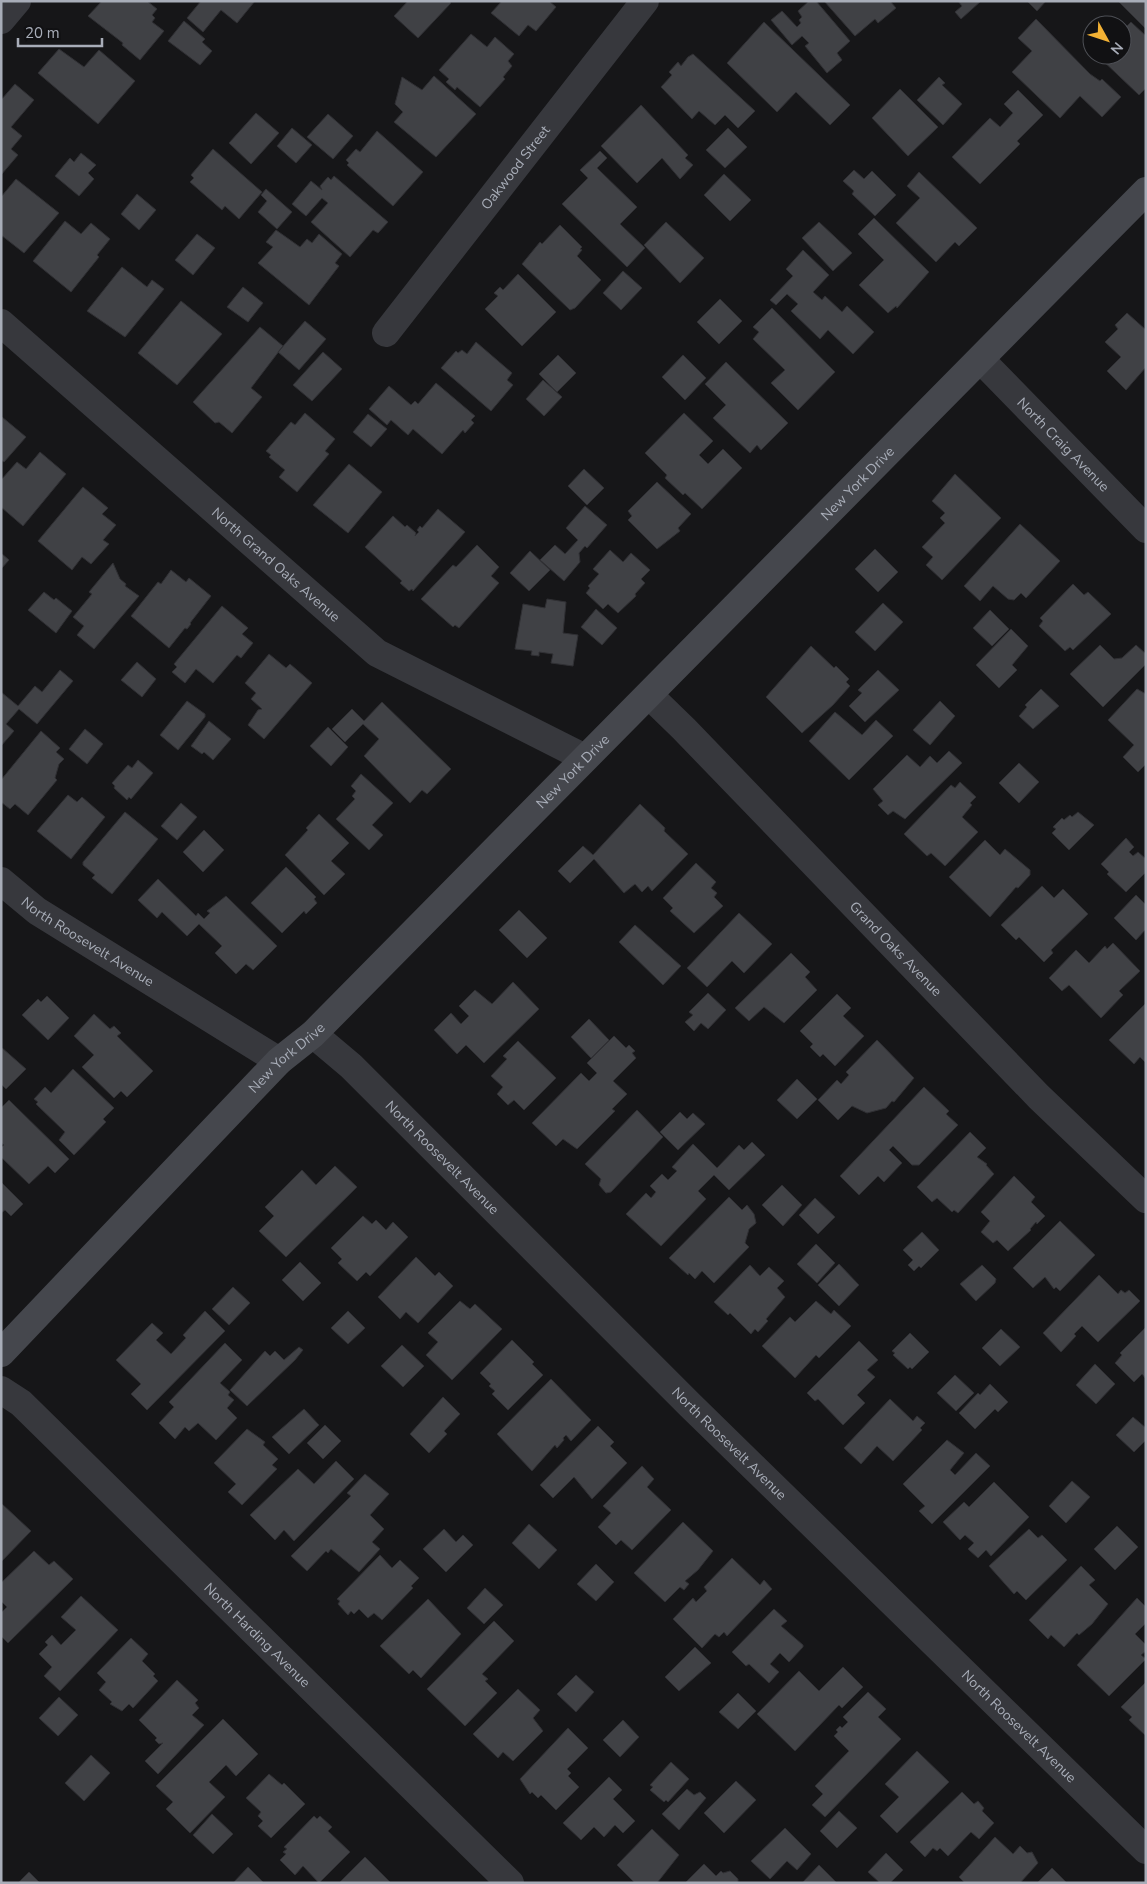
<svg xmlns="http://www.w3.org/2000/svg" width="1147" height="1884" viewBox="0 0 1147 1884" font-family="'Nunito Sans',sans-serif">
<rect width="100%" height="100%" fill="#161618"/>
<!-- building -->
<path fill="#404145" stroke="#303034" d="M102 1H147L157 9 152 15 155 18 152 22 164 31 140 60 122 45 123 43 88 16Z
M201 1H255L237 23 221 10 203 32 187 18Z
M408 1H449L451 3 418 38 394 16Z
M502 1H549L556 7 536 31 528 25 519 36 491 13Z
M809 1H816L850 41 837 53 842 60 827 73 805 46 809 43 802 36 792 45 771 20 782 11 797 27 801 23 799 20 802 17 798 11Z
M824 1H890L896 8 878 23 875 19 855 36Z
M958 1H981L961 19 955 12 962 6Z
M1027 1H1046L1037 11Z
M1118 1H1146V29Z
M1036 19 1090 74 1100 81 1102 79 1121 97 1102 117 1080 96 1060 118 1012 72 1032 51 1018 38Z
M184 21 205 39 202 42 212 51 200 65 168 41Z
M764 22 850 105 830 125 796 92 777 112 727 63Z
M1120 22 1125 28 1131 22 1146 36V88L1139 95 1098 56 1122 55V25H1117Z
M471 34 487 47 495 37 514 54 508 61 512 66 503 77 505 79 480 107 457 87 455 90 446 82 449 79 439 70Z
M59 49 84 67 99 50 135 81 98 124 38 73Z
M693 54 755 111 738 128 725 115 715 125 699 111 692 119 661 87 672 75 669 72 678 62 681 66 688 57Z
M434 76 476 114 436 157 394 122 403 112 395 104 402 77 422 90Z
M939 77 945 83 942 85 962 104 943 125 917 100Z
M15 84 34 100 11 127 22 136 11 149 18 155 1 175V100Z
M900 89 938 127 908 156 872 118Z
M1018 90 1043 115 1017 141 1020 144 980 184 952 157 990 118 1000 127 1013 113 1004 104Z
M641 105 688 155 685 158 693 165 680 179 662 158 637 183 601 146Z
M256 113 279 133 251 164 229 143Z
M328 114 353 136 333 159 307 137Z
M292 128 312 145 296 163 277 146Z
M728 128 747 147 725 168 706 150Z
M377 131 423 172 393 206 347 165 349 163 346 160 356 149 360 152Z
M213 149 262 192 239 219 225 206 222 210 190 182 194 178 191 175Z
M600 151 607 158 597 168 637 207 620 224 645 248 627 267 562 204 588 178 580 170Z
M81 153 96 165 88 173 94 179 79 196 55 176 70 158 74 162Z
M854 170 864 179 872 171 896 195 875 216 852 194 854 191 843 181Z
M919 172 977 228 959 246 955 242 936 262 896 223 920 198 907 186Z
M724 174 751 200 730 221 704 195Z
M334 176 388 222 378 233 373 230 350 257 311 222 328 203 322 198 306 216 292 204 311 181 322 190 320 186 328 177 331 180Z
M16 179 59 213 24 253 1 235V197Z
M266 189 292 212 277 229 258 212 267 201 261 195Z
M137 194 156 210 139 230 121 214Z
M874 218 929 272 897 308 896 306 888 313 859 285 884 260 858 234Z
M65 221 81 234 91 223 110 239 97 255 99 257 71 292 33 261Z
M666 222 704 258 680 283 644 245Z
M819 222 852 253 833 271 802 238Z
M560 225 582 247 580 249 582 250 577 256 601 280 575 308 570 310 522 264 540 242 542 244Z
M276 230 300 247 307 239 312 243 319 234 342 254 335 263 339 266 309 305 258 263 273 247 266 242Z
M197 234 215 248 193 275 175 260Z
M803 250 829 275 813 292 822 300 825 296 842 312 847 306 874 332 853 354 828 330 820 339 791 311 798 304 787 294 776 305 770 300 793 276 786 269Z
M122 267 147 287 152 280 164 289 125 337 87 311Z
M623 271 642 288 621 310 603 293Z
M518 274 556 312 522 346 485 309 498 296 494 293 500 287 503 290Z
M243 287 263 303 248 322 227 307Z
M720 299 742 321 719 344 697 322Z
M181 301 222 334 177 385 138 353Z
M772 308 835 372 798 410 771 383 785 370 753 339 759 332 753 327Z
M1127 313 1146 330V367L1126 390 1107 371 1121 357 1105 342 1118 329 1115 325Z
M305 321 326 339 299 370 278 352Z
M260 327 283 346 251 388 262 397 232 433 219 422 215 423 193 402Z
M476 342 512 373 507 380 513 385 491 411 441 368 456 351 458 353 462 350 467 354Z
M323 352 342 369 312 401 293 385Z
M558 355 576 373 557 392 539 374Z
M683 355 706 378 685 400 662 377Z
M726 362 788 423 761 450 757 445 750 453 713 418 726 405 705 384Z
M543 380 562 397 544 416 526 399Z
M436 383 475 416 471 420 474 423 465 433 463 430 442 454 413 429 408 435 391 420 387 425 369 409 389 386 411 405 415 401 418 404Z
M305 413 335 439 325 451 329 454 297 492 279 477 285 470 269 457 271 455 266 451 291 422 295 425Z
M684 413 713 441 699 455 708 464 723 449 742 468 702 509 685 493 683 495 665 478 667 475 645 453Z
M368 414 387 429 371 447 353 432Z
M2 417 26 437 4 462 1 460Z
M40 452 66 474 23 526 1 507V480L17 462 26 469Z
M349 464 382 492 348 533 313 505Z
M584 469 604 488 587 505 568 486Z
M955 474 1001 518 942 580 926 565 933 557 922 547 945 523 940 518 945 513 932 501Z
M657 482 691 514 678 528 680 531 657 549 628 520 632 516 628 511Z
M83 487 108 508 102 514 116 525 103 540 109 544 91 564 82 557 72 570 38 541Z
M585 506 607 525 587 548 585 546 579 553 580 562 564 581 540 560 555 545 565 554 578 540 566 528Z
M438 509 465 532 413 591 412 589 409 591 400 583 402 581 365 547 393 516 405 527 407 525 416 533 415 536 419 532 417 530 420 526 422 528Z
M1020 524 1060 561 1026 598 1021 593 1014 600 1008 599 993 586 980 601 964 586Z
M477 545 499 567 491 576 499 583 459 628 455 625 453 627 421 599 453 565 456 567Z
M875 549 898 572 878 592 855 569Z
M610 550 623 562 631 553 650 570 641 579 645 583 635 594 636 596 618 613 608 604 603 609 586 593 590 588 588 586 599 574 593 569Z
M530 551 550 570 529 591 510 573Z
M1 553 9 560 1 569Z
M113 563 120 579 126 584 125 586 139 596 94 649 77 635 84 626 73 617 92 594 89 592Z
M171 570 186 582 189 578 211 596 190 623 191 624 187 629 185 628 169 648 131 616 158 582 161 584Z
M1073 584 1084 595 1088 592 1111 614 1073 650 1070 647 1065 651 1039 626 1043 621 1040 618Z
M44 592 54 600 56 598 72 611 56 633 28 610Z
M547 599 566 602 563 633 578 635 573 666 551 663 553 654 539 652V656L531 655 532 651 515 649 523 604 545 608Z
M883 603 903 622 875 651 855 632Z
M222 606 248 628 242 634 253 643 241 658 237 655 213 683 196 669 185 683 172 672 177 667 174 664Z
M596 609 617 628 602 645 581 627Z
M990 610 1009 629 992 646 973 628Z
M1011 629 1028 646 1012 665 1017 670 999 688 976 665Z
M1100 645 1114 659 1122 658 1136 645 1146 654V664L1103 707 1070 674Z
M811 646 834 668 836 666 849 679 846 682 850 686 833 705 802 733 766 697Z
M269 654 286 668 290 664 312 683 264 739 248 725 258 710 262 709 251 699 256 693 245 683Z
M137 662 156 679 142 697 121 680Z
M60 670 73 681 37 724 19 709 6 724 14 731 1 746V692L18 706 35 686 42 692Z
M878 670 899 690 865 722 849 706 862 693 858 690Z
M1041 689 1059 706 1033 729 1019 716 1027 707 1025 705Z
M1137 689 1146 694V764L1138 772 1123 757 1134 745 1108 720Z
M187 701 205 714V717L178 750 160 735Z
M940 701 955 716 930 745 913 730Z
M382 702 451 769 427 794 422 790 410 803 364 756 379 739 363 724 345 742 332 729 352 709 364 721Z
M835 712 862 735 876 720 893 736 849 780 809 741Z
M209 721 231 739 213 760 204 752 202 754 191 746Z
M328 727 348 747 331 766 310 746Z
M85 729 103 744 87 764 69 749Z
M41 731 60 748 56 752 64 759 59 764 55 778 57 780 28 815 15 804 10 809 1 802V780Z
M949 751 962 763 905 819 893 811 888 815 878 805 883 801 873 789 907 755 920 767 930 756 937 763Z
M138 760 153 773 131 799 129 797 127 800 114 788 115 786 112 783 128 765 132 768Z
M1019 763 1039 782 1019 803 999 783Z
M361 774 393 803 372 825 383 835 369 850 336 819 355 799 352 796 356 791 351 786Z
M960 782 976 797 970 803 972 805 962 817 978 832 945 866 931 853 927 856 904 834 951 785 955 788Z
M68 795 77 802 82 797 105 817 71 859 37 831Z
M181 803 197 817 177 840 161 826Z
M640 804 665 828 664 831 688 854 652 891 648 886 642 892 635 884 624 893 594 859 570 883 558 871 583 846 593 855Z
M125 812 158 839 112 894 92 878 95 875 83 865V862Z
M1078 812 1094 825 1069 850 1052 833 1056 829 1053 827 1062 818 1064 820 1070 815 1072 817Z
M319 814 349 843 331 861 345 874 324 895 285 855 308 830 306 828Z
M204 830 224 850 203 872 183 852Z
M1126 838 1134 847 1129 852 1133 856 1138 852 1146 859 1145 873 1126 892 1107 874 1109 872 1101 864Z
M985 840 1000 855 1005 849 1030 870V875L1018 888 1016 887 990 917 949 877Z
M696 863 716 882 711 888 717 893 714 897 723 906 694 933 670 911 673 908 663 898Z
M286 867 316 897 314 899 317 903 306 914 304 911 282 933 251 903Z
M158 879 196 916 198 913 204 919 210 913 207 911 226 896 277 946 253 970 246 964 236 974 215 953 222 946 199 924 187 936 162 912 157 918 138 900Z
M1042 886 1054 898 1063 889 1088 914 1051 950 1053 953 1044 962 1019 937 1016 940 1001 925Z
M1136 895 1146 905V929L1136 940 1114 918Z
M519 910 547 938 527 958 499 930Z
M739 913 772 944 744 973 732 961 707 987 687 968Z
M635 925 681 966 663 985 619 942Z
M1113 943 1140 971 1119 991 1123 995 1101 1018 1069 985 1062 991 1049 978 1076 950 1089 963 1105 946 1107 949Z
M791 953 810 972 805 977 817 990 784 1023 764 1007 749 1021 735 1008Z
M513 982 539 1009 484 1063 466 1045 457 1054 434 1030 451 1013 461 1024 469 1016 459 1006 475 990 492 1004Z
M708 993 726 1010 708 1029 701 1023 694 1031 685 1022 693 1015 689 1012Z
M837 994 851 1008 843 1016 864 1036 835 1066 823 1054 820 1057 810 1047 813 1044 800 1031Z
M47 996 69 1018 48 1040 22 1015 38 999 41 1002Z
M1146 1003V1063L1140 1057 1134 1064 1109 1040Z
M94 1014 110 1029 114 1026 121 1033 117 1036 153 1071 127 1097 121 1091 114 1098 82 1067 94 1055 74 1036Z
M589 1019 609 1040 591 1058 571 1037Z
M614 1036 626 1048 629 1045 635 1051 632 1053 636 1058 613 1081 627 1094 612 1109 615 1111 577 1149 563 1139 556 1146 532 1123 581 1073 589 1081 597 1073 587 1063Z
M877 1040 914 1078 894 1102 892 1101 886 1108 867 1113 852 1106 838 1120 818 1100 837 1080 841 1084 849 1075 846 1072Z
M518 1041 556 1078 524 1110 514 1100 508 1105 497 1094 503 1087 491 1076 507 1059 503 1056Z
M1 1047 26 1069 6 1089 1 1084Z
M73 1069 114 1108 103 1119 106 1122 74 1155 59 1140 65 1132 36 1104 38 1102 34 1099 45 1087 51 1093Z
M797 1079 817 1099 797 1119 777 1100Z
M924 1087 949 1111 946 1114 958 1125 919 1165H912L893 1146 889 1150 902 1163 884 1182 878 1176 859 1195 840 1176Z
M9 1100 69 1159 55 1173 48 1166 29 1184 1 1157V1148L4 1145 1 1143V1108Z
M637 1110 663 1137 611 1192 606 1193 599 1185 601 1179 585 1164Z
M680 1112 687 1119 693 1113 705 1124 678 1150 660 1132Z
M970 1132 986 1148 977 1157 987 1164 986 1165 994 1174 958 1213 954 1210 952 1212 937 1198 932 1202 917 1187Z
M752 1142 765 1155 729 1190 714 1175 698 1191 706 1199 661 1246 626 1214 646 1193 651 1198 656 1192 650 1186 662 1174 668 1180 677 1171 672 1167 693 1144 717 1168 739 1145 744 1150Z
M335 1166 357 1187 286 1257 259 1231 274 1216 265 1207 302 1170 316 1185Z
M1014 1176 1035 1197 1031 1202 1045 1216 1037 1224 1036 1222 1030 1229 1031 1230 1008 1251 997 1240 993 1243 981 1232 990 1221 981 1212Z
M1 1182 23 1204 11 1216 5 1210 1 1213Z
M782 1185 802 1205 783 1226 762 1205Z
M729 1197 742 1210 747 1205 754 1214 756 1223 749 1229 745 1243 749 1247 714 1283 702 1271 695 1279 689 1273 688 1275 669 1258Z
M815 1198 835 1217 818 1234 799 1215Z
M363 1216 372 1224 376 1220 386 1230 393 1222 408 1237 370 1276 366 1272 357 1281 338 1263 342 1259 331 1248Z
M1060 1221 1095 1255 1060 1291 1056 1287 1054 1289 1045 1277 1033 1288 1013 1268Z
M922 1232 939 1250 921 1268 919 1266 914 1271 908 1265 913 1260 903 1250Z
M816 1244 835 1263 817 1283 797 1264Z
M416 1257 435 1276 439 1272 453 1286 418 1323 406 1312 400 1319 378 1297Z
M300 1262 321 1283 303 1301 282 1280Z
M839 1264 859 1285 839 1306 818 1285Z
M750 1265 760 1276 769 1267 784 1281 777 1288 785 1297 766 1319 768 1321 758 1332 755 1329 751 1334 730 1313 728 1315 714 1302Z
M982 1265 996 1279 995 1283 976 1301 960 1284Z
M1099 1275 1118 1294 1121 1290 1125 1293 1129 1290 1140 1301 1098 1342 1082 1326 1074 1334 1076 1336 1061 1352 1043 1333Z
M233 1287 250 1303 229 1325 212 1309Z
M460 1301 470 1309 475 1304 502 1329 452 1380 426 1355 438 1342 428 1333Z
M816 1301 831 1314 834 1310 851 1326 819 1358 816 1355 795 1378 762 1346 790 1317 795 1322Z
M205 1311 225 1331 147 1410 131 1394 141 1384 116 1360 152 1323 163 1333 156 1340 171 1354 186 1338 183 1335Z
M348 1311 365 1328 348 1344 331 1328Z
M1146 1327V1379L1142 1374 1134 1382 1115 1363 1122 1355 1120 1353Z
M1001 1329 1020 1347 1000 1366 982 1348Z
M910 1333 929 1352 912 1369 910 1367 908 1369 893 1355 895 1353 892 1351Z
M512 1340 534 1362 532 1364 543 1375 508 1410 492 1394 495 1391 489 1386 491 1384 480 1373Z
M859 1341 878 1360 867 1370 875 1377 857 1395 865 1403 843 1425 818 1399 815 1401 807 1393Z
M225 1343 242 1360 220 1383 230 1392 228 1395 234 1400 227 1408 237 1418 216 1440 198 1423 189 1431 185 1427 175 1439 159 1423 174 1407 169 1402Z
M402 1345 424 1366 403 1387 381 1366Z
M299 1347 303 1350 295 1360 247 1406 230 1390 265 1351 270 1356 275 1351 284 1360Z
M1095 1364 1115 1384 1096 1404 1076 1385Z
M955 1375 974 1393 956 1411 937 1393Z
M551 1379 591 1420 571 1441 566 1435 563 1438 564 1440 557 1448 555 1445 532 1471 497 1434Z
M990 1384 1008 1402 998 1412 995 1409 975 1429 959 1413 978 1393 980 1395Z
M443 1397 460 1414 444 1431 447 1434 429 1453 410 1434Z
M890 1399 913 1421 917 1416 925 1423 920 1428 922 1430 893 1461 877 1446 861 1464 844 1448Z
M304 1409 319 1425 289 1454 272 1437Z
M1133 1417 1146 1428V1440L1134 1452 1116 1435Z
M325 1425 341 1441 323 1459 307 1443Z
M598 1426 614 1442 610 1446 627 1463 592 1499 574 1477 553 1498 540 1485Z
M247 1429 265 1442 263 1445 278 1459 272 1465 277 1469 242 1505 228 1492 236 1484 214 1463Z
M947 1440 964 1453 950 1470 955 1475 976 1453 990 1466 932 1524 919 1511 925 1506 903 1484Z
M336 1461 354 1479 294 1541 284 1530 275 1540 250 1515 298 1469 314 1484Z
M642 1466 654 1479 647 1487 671 1510 632 1550 621 1540 616 1545 598 1527 611 1513 603 1506Z
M365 1474 389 1494 370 1515 384 1529 372 1542 380 1549 359 1572 331 1549 328 1553 326 1551 307 1571 291 1556 351 1496 347 1493Z
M1072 1481 1090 1497 1066 1523 1049 1506Z
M994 1482 1029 1517 991 1556 986 1550 978 1558 968 1549 974 1543 965 1535 960 1540 943 1522 964 1502 969 1507Z
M1 1503 31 1531 1 1562Z
M683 1522 713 1551 698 1570 685 1581 689 1584 684 1590 680 1587 665 1602 634 1573Z
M529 1524 557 1550 539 1569 512 1543Z
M1117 1526 1138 1547 1115 1570 1094 1549Z
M444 1529 456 1542 463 1535 473 1545 446 1572 423 1549Z
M1029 1529 1038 1538 1042 1535 1067 1560 1026 1600 1017 1591 1014 1594 989 1566Z
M34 1551 49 1565 54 1561 73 1579 8 1643 1 1636V1613L7 1607 1 1601V1583Z
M380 1555 392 1568 400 1560 419 1578 411 1586 413 1588 382 1620 374 1613 368 1618 359 1609 354 1614 351 1611 348 1615 338 1604 340 1601 337 1599Z
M732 1558 760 1585 764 1580 772 1589 727 1636 724 1632 719 1637 715 1634 702 1648 673 1619 693 1598 696 1602 707 1591 704 1587Z
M596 1564 614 1582 596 1601 577 1584Z
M1081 1566 1095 1580 1089 1585 1108 1604 1092 1624 1079 1635 1077 1633 1064 1647 1051 1635 1048 1639 1029 1620Z
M485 1588 503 1605 484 1624 467 1608Z
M81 1596 118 1630 60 1691 44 1676 52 1667 39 1654 48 1645 45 1642 52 1635 61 1645 76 1630 61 1617Z
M1137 1598 1146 1607V1623L1135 1634 1146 1645V1651L1141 1655 1146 1659 1109 1696 1077 1665Z
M428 1599 461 1634 421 1678 413 1670 409 1674 380 1646Z
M774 1609 787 1621 781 1626 803 1645V1647L789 1662 780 1653 770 1664 779 1672 769 1683 749 1664 746 1666 732 1652Z
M494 1621 514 1641 482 1674 488 1679 485 1681 497 1693 465 1726 427 1689Z
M131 1638 148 1654 142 1661 155 1674 153 1676 158 1681 133 1708 129 1704 122 1711 110 1704 112 1702 99 1690 106 1682 97 1673Z
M695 1647 711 1663 679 1691 665 1677Z
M843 1667 863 1687 842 1708 839 1705 795 1751 757 1714 799 1671 819 1691Z
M576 1675 594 1692 576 1712 557 1694Z
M177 1680 198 1700 195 1703 199 1708 192 1715 204 1725 158 1774 145 1761 163 1743 159 1744 155 1740 157 1738 139 1720Z
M1146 1682V1736L1129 1720 1132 1717 1121 1707Z
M518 1689 540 1710 533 1718 543 1731 513 1761 503 1752 498 1758 473 1734Z
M868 1692 886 1709 878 1717 901 1739 825 1817 812 1805 823 1794 815 1786 849 1751 834 1736 838 1732 836 1730 840 1726 842 1728 848 1722 843 1717Z
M738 1693 756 1711 738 1729 719 1712Z
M59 1697 78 1715 58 1736 39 1718Z
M223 1719 258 1754 236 1776 226 1765 209 1782 225 1797 190 1833 166 1809 173 1802 156 1786Z
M623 1720 639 1737 620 1757 603 1740Z
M568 1728 588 1748 567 1769 571 1773 568 1776 579 1787 556 1810 541 1795 538 1798 532 1792 530 1794 520 1779Z
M917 1751 949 1782 897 1833 880 1816 899 1797 885 1784Z
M91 1755 110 1773 84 1801 65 1783Z
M671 1762 689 1779 668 1802 666 1800 664 1802 650 1790 653 1787 650 1785Z
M269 1774 282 1785 284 1783 305 1804 271 1838 258 1826 263 1821 258 1816 261 1812 246 1798Z
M609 1777 622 1790 613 1799 635 1821 623 1833 615 1825 604 1837 594 1827 581 1840 563 1823Z
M736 1781 756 1800 724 1833 704 1813Z
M687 1789 694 1795 700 1792 706 1798 679 1830 662 1814Z
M962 1792 974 1804 978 1801 984 1808 982 1811 994 1823 979 1839 971 1832 948 1856 940 1848 937 1851 933 1848 925 1857 910 1842Z
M839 1811 857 1828 837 1848 820 1831Z
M212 1814 233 1834 213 1854 193 1835Z
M314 1816 317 1819 320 1816 332 1827 328 1831 350 1852 319 1883 303 1866 295 1875 280 1860 286 1854 283 1852 287 1849 284 1847Z
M785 1828 811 1854 797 1870 787 1861 770 1879 751 1861Z
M652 1829 679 1855 657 1883H635L617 1865Z
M995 1837 1013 1854 1020 1846 1027 1853 1032 1852 1038 1863 1020 1883H965L959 1877Z
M886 1853 903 1870 890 1883H880L868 1872Z
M365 1857 391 1883H339Z
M704 1864 716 1876 721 1871 723 1873 730 1871 738 1879V1883H685Z
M819 1865 837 1883H802Z
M248 1867 264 1883H233Z
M1052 1868 1067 1883H1037Z
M29 1872 40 1883H18Z"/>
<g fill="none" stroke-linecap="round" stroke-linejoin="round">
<!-- street -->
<g stroke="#37383d" stroke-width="28">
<path d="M1 20 17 1"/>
<path id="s1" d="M1 323 377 653 585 758"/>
<path id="s2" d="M386 333 645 1"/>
<path id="s3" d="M981 360 1146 529"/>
<path id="s4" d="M649 695 684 729 1039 1097 1146 1199"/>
<path id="s5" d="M1 881 37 911 279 1061"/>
<path id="s6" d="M313 1034 351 1066 691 1406 1146 1850"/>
<path id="s7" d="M1 1390 21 1403 510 1883"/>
</g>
<!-- secondary -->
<path stroke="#45474d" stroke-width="28" id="s8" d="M1 1353 279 1061 313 1034 1146 191"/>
</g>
<g text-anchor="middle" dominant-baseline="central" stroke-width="4" stroke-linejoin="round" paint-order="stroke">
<!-- street labels -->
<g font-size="14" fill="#a8adb8" stroke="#111113">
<text stroke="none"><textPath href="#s2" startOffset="210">Oakwood Street</textPath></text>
<text stroke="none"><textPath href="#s3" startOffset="118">North Craig Avenue</textPath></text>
<text stroke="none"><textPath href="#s8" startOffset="1221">New York Drive</textPath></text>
<text stroke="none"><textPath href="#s1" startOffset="366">North Grand Oaks Avenue</textPath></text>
<text stroke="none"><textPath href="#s8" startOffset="816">New York Drive</textPath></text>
<text stroke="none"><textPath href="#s5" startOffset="106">North Roosevelt Avenue</textPath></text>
<text stroke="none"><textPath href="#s4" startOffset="354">Grand Oaks Avenue</textPath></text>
<text stroke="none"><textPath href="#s8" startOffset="411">New York Drive</textPath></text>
<text stroke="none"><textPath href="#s6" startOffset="179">North Roosevelt Avenue</textPath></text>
<text stroke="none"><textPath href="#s6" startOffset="584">North Roosevelt Avenue</textPath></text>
<text stroke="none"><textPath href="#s7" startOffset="355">North Harding Avenue</textPath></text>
<text stroke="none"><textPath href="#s6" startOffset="989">North Roosevelt Avenue</textPath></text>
</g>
</g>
<!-- border -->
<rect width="1147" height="1884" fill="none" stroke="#a8adb8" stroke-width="5"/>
<!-- north arrow -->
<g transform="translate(1107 40) rotate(130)"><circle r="24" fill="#111113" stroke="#4d4f55"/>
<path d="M0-4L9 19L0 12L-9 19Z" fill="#f2b134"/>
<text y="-8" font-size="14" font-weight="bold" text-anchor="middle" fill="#a8adb8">N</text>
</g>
<!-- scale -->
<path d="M18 38v8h84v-8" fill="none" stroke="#a8adb8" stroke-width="2.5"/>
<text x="25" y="38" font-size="15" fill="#a8adb8" stroke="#111113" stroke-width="4" paint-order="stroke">20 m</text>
</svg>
